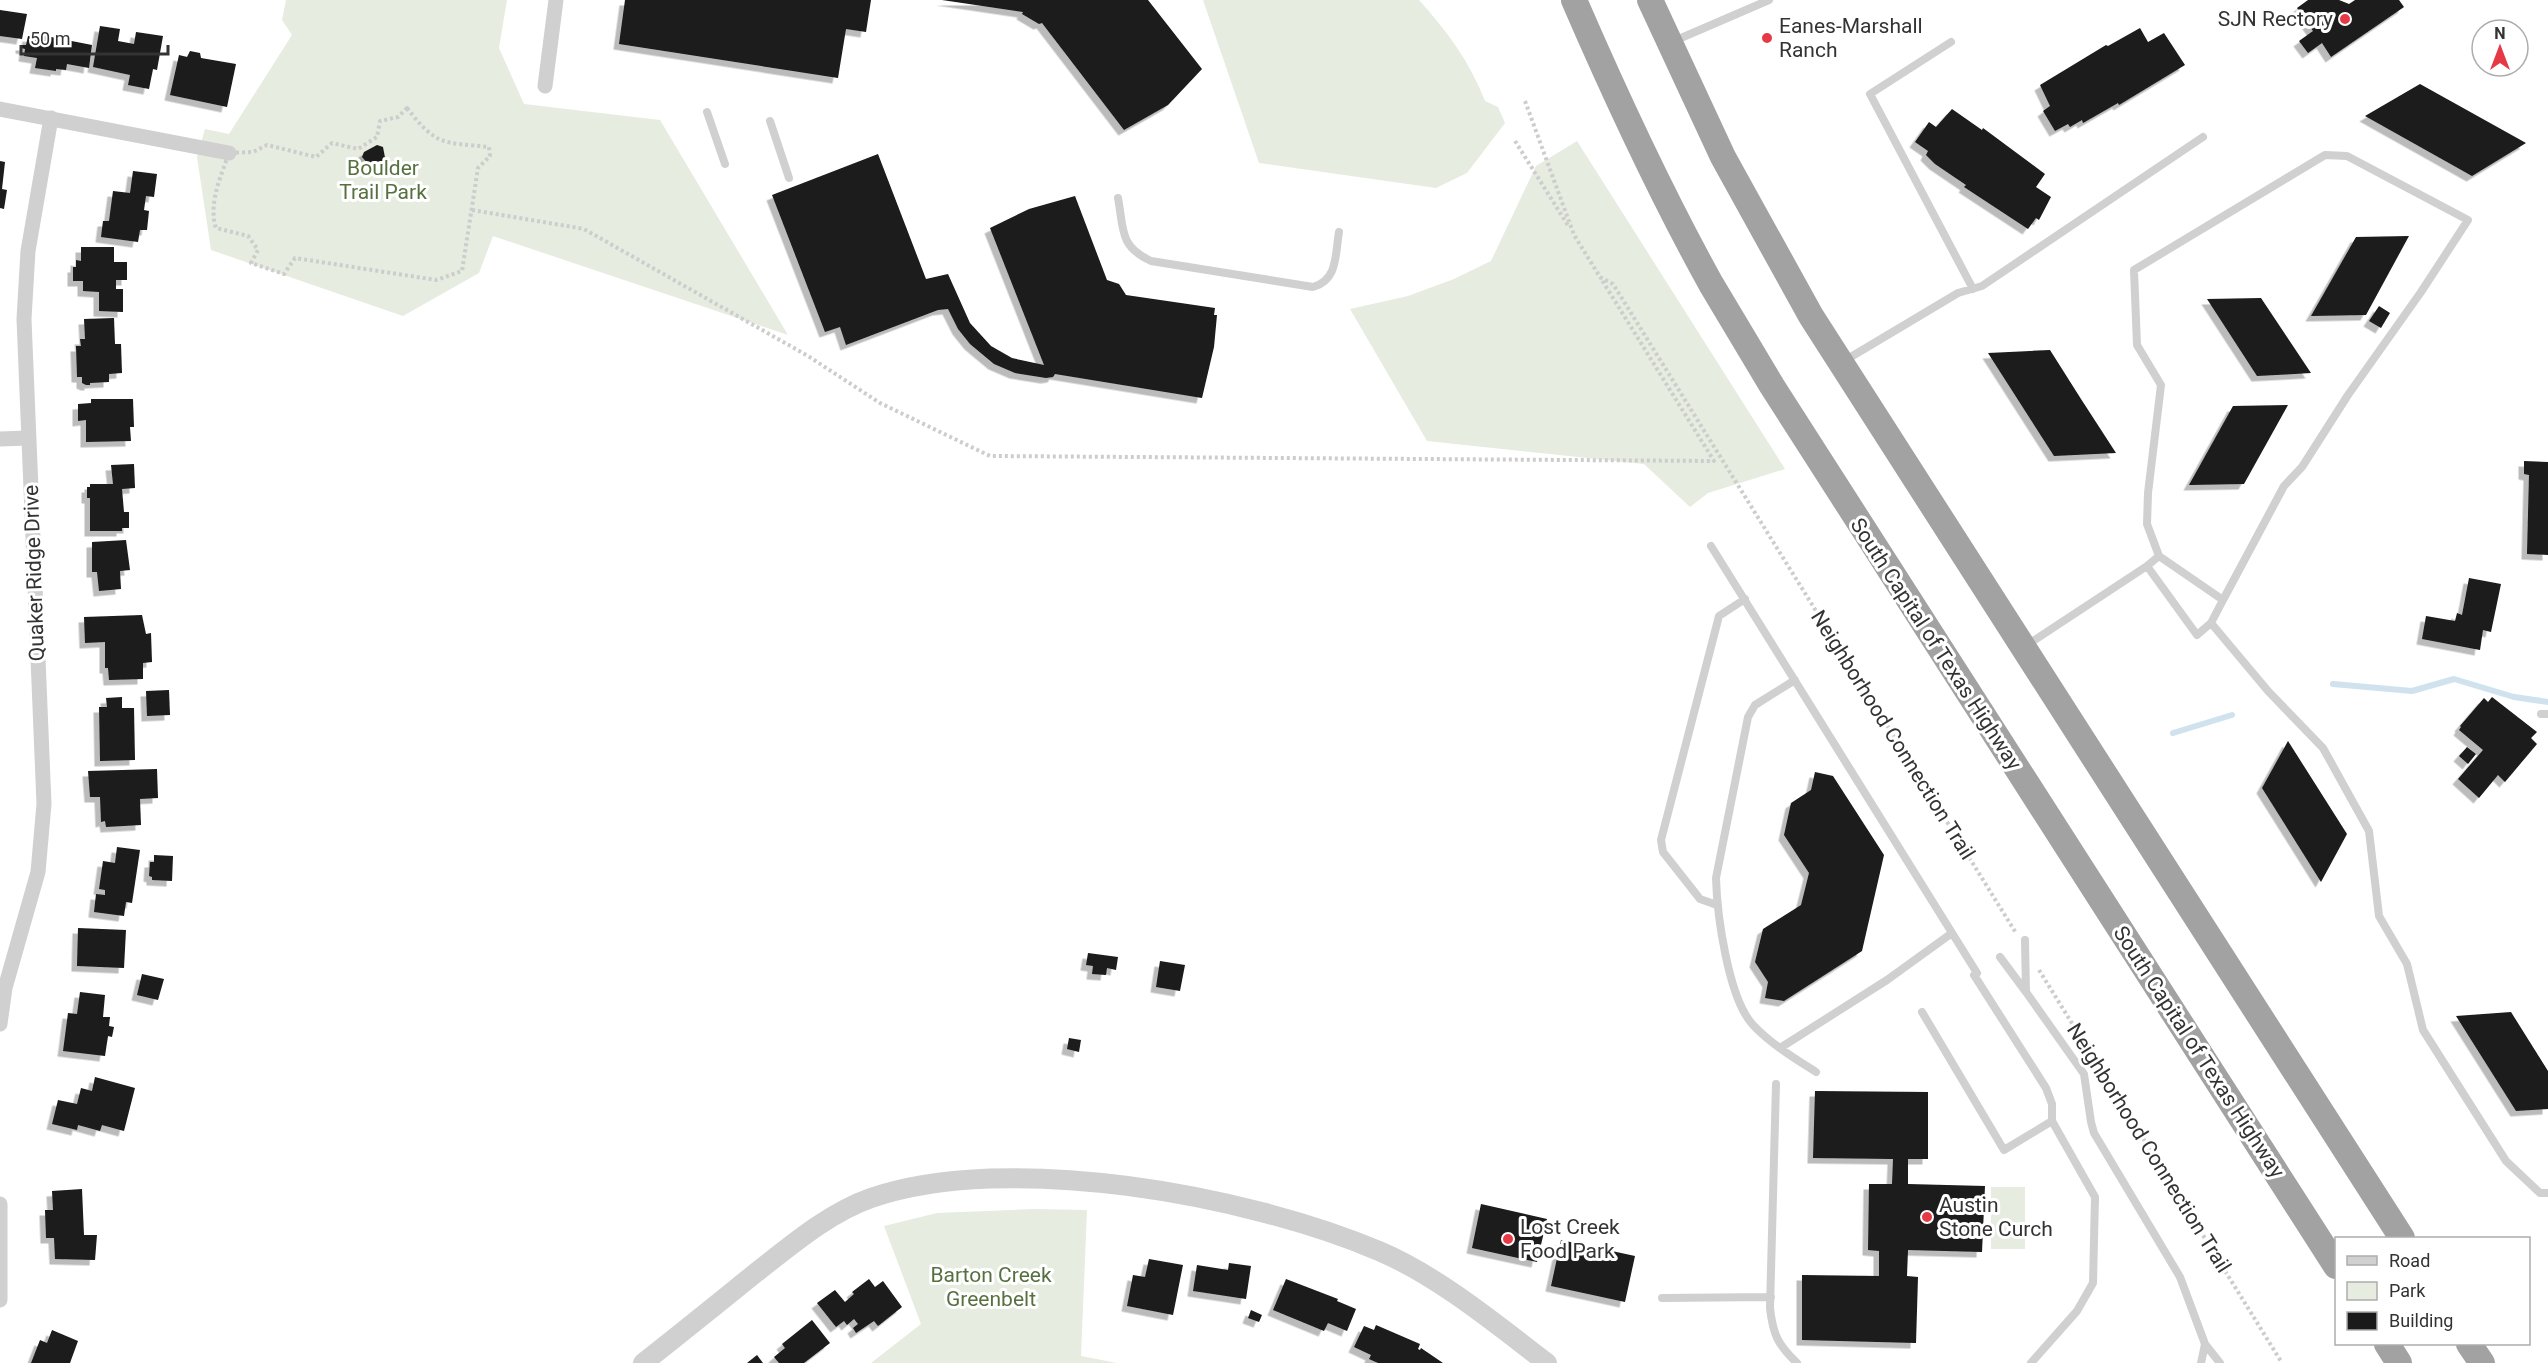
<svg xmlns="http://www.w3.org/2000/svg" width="2548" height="1363" viewBox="0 0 2548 1363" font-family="Roboto,sans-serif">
<defs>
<filter id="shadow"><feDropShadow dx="-5.5" dy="5.5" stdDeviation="0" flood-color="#0004"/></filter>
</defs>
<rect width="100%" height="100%" fill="#fff"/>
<!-- green -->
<path fill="#e6ecdf" d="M286 0H507L499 48 524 104 660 120 788 335 493 236 479 273 403 316 211 250 197 157 205 129 229 134 292 35 282 20Z
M1203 0H1419C1447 31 1470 62 1485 101L1498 107 1505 123 1467 173 1436 188 1259 163Z
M1577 141 1785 469 1708 493 1690 507 1644 464 1427 441 1350 309 1408 296 1454 279 1491 261 1536 166Z
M1991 1187H2025V1249H1991Z
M1034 1209 1087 1210 1081 1356 1117 1363H871L921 1324 884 1226 937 1213Z"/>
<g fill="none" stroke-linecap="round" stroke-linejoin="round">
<!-- stream -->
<path stroke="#cfe2ee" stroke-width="6" d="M2333 684 2412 691 2454 679 2514 697 2548 702
M2173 733 2232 715"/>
</g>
<!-- building -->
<path fill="#1a1a1a" filter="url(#shadow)" d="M625 0H871L866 32 846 29 838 78 619 44Z
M942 0H1148L1202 69 1168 105 1124 130 1042 23 1039 24 1022 14 1023 12Z
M2308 0H2339L2349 4 2355 0H2399L2404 7 2331 57 2322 43 2308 53 2299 41 2313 31 2297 8Z
M0 10 27 14 22 39 0 36Z
M100 26 120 29 118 41 134 44 136 32 163 36 157 70 153 69 149 89 128 85 130 75 93 67Z
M2140 28 2148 42 2164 33 2185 65 2119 105 2118 103 2083 123 2082 120 2070 127 2068 124 2055 131 2043 111 2050 106 2040 85 2106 45 2108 46Z
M41 35 92 45 89 68 67 64 66 70 56 69V71L35 68 37 58 24 56 25 49 21 48V45H26L28 36 41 38Z
M190 51 200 53 201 58 236 64 227 107 170 95 179 55 187 57Z
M2420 84 2526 143 2472 176 2365 116Z
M1952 109 1982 130 1983 128 2045 174 2036 187 2051 197 2039 220 2036 218 2028 229 1964 187 1966 185 1935 164 1926 155 1928 151 1915 142 1929 122 1936 127Z
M377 145 383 147 386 163 370 166 362 157 364 152Z
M878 154 926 279 948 274 970 323 991 346 1012 358 1044 365 990 228 1029 209 1075 196 1107 280 1119 284 1126 295 1215 308 1214 315H1217L1214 347 1202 398 1055 374 1053 377 1046 378 1015 373 994 364 970 344 958 329 948 309 938 310 846 345 840 327 825 332 772 195Z
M0 161 5 162 2 189 7 190 4 209 0 208Z
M133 171 157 174 154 197 146 196 144 210 149 211 147 230H140L138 242 101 237 103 221H109L113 191 130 193Z
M2409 236 2366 315 2311 316 2356 237Z
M81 247H114V262H127V280H116V289H123V312L99 311V292L83 291V281H73V267H76V260L81 261Z
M2261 298 2311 373 2257 376 2207 299Z
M2379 306 2390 313 2381 328 2369 321Z
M114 318 115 344H121L122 373 109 374V382L90 383V385H86L82 383V377H77L76 346H81L80 339H85L84 319Z
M2050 350 2081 399 2116 453 2054 456 1988 353Z
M91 399H133L134 427H130L131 441 86 442V420L78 421V404L91 403Z
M2288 405 2244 484 2189 485 2233 406Z
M2524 461 2548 462V555L2527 554 2529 475 2524 474Z
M134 464 135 488 122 489 124 512H129V528H122V531H90V498H87V487H90V484H113L111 465Z
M126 540 130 570 120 571 121 589 99 591 97 572H92V542Z
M2469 578 2501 584 2491 632 2483 630 2480 650 2422 639 2426 616 2455 621 2457 613 2462 615Z
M142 615 146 634 151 633 152 662 143 663V679L109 680 108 668H105V642L85 643 84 617Z
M169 690 170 715 147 716 146 691Z
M122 697V708H134L135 760 100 761 99 707H107L106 698Z
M2492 697 2537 732 2531 738 2537 744 2505 782 2498 775 2479 798 2458 779 2483 750 2459 730 2461 727 2460 726 2484 698 2488 702Z
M2288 741 2347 834 2321 882 2262 788Z
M2467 747 2476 754 2468 764 2459 756Z
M157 769 158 798 140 799 141 825 106 827 105 821 101 822 100 797H90L88 771Z
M1815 772 1833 776 1884 855 1862 951 1784 1001 1765 998 1768 982 1755 962 1763 929 1801 905 1809 873 1784 835 1791 803 1811 790Z
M117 847 140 850 132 903 126 902 124 916 94 912 96 894 105 895V890L99 889 103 861 115 863Z
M154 855 173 856 172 881 152 880V877L149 876 150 862H154Z
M78 928 126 930 124 968 77 966Z
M1088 953 1118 957 1116 970 1107 968 1106 975 1092 974 1093 966 1086 965Z
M1160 961 1185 965 1180 991 1156 987Z
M142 974 164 979 158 1000 137 995Z
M80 992 105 995 103 1017H110L109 1026 114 1027 112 1037 108 1036 105 1056 63 1051 68 1013 77 1014Z
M2511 1012 2548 1071V1109L2516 1111 2456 1016Z
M1069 1038 1081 1040 1079 1052 1067 1049Z
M95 1077 135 1088 124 1131 102 1125 100 1131 78 1125 77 1130 52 1124 58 1100 77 1104 81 1088 92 1091Z
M1815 1091 1928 1092V1159H1908V1184L1985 1186 1982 1252 1908 1250 1907 1276 1918 1277 1916 1343 1802 1340V1275L1879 1276V1251L1868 1250 1869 1184H1892L1893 1159 1813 1158Z
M82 1189 84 1235H97L95 1260 55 1259 54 1238H46L45 1210H53L52 1191Z
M1481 1204 1547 1219 1537 1262 1472 1248Z
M1561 1240 1635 1256 1625 1302 1551 1286Z
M1149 1259 1183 1265 1173 1315 1127 1306 1133 1275 1145 1277Z
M1229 1263 1251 1266 1246 1299 1193 1291 1197 1265 1228 1270Z
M869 1279 875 1287 883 1281 902 1307 878 1326 874 1321 856 1333 853 1328 858 1324 854 1319 847 1325 844 1321 836 1327 817 1303 835 1290 845 1302 854 1294 852 1292Z
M1286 1279 1338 1299 1337 1301 1356 1309 1347 1331 1328 1323 1324 1331 1273 1310Z
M1251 1310 1262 1315 1259 1322 1248 1318Z
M812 1320 830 1343 804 1363H779L774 1357 785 1348 782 1344Z
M1376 1325 1420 1344 1418 1349 1420 1350 1421 1348 1443 1363H1378L1369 1359 1371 1355 1354 1347 1364 1326 1374 1330Z
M52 1330 78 1341 70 1363H31L40 1340 47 1343Z
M757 1355 763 1363H747Z"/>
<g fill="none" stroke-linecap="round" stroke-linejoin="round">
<!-- path -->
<path stroke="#cdcdcd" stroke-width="4" stroke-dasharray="3 3" stroke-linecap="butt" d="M1525 101 1574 235 1600 277 1613 284 2016 933
M407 108C437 147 443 142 489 147L490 156 478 168 462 271 436 280 295 258 284 274 251 263 258 250 248 236 216 228C208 204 221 176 229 153L253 152 267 145 316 157 332 143 358 149 377 137 380 121 398 117Z
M1515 141 1569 227
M472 210 584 229 808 356 880 403 990 456 1714 461 1600 277
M2039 970 2282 1363"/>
<!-- service -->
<path stroke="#d0d0d0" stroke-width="8" d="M1674 41 1769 0
M1951 42 1870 94 1973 289
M707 112 725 164
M770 121 789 178
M1118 198C1124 230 1119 246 1151 261L1313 287C1338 280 1335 255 1339 232
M1844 361 1958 293 1982 286 2203 137
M1711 546 1977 973
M2147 566 2159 556 2223 600 2284 486 2302 467 2348 395 2421 292 2468 220 2347 156 2325 155 2134 270 2137 345 2161 385 2148 493 2147 524 2159 556
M2211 623 2223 600
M2027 645 2147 566 2197 635 2211 623 2268 691 2323 748 2369 831 2379 916 2407 964 2423 1030 2506 1161 2540 1193H2548
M1795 680 1755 705 1748 717 1716 878C1717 914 1728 998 1753 1025 1771 1044 1794 1058 1816 1072
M2541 714H2548
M1717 905 1700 899 1663 852 1661 840 1719 616 1745 599
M2000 957 2026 992 2025 940
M1974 975 2046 1088 2052 1104V1121L2095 1197 2093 1283 2077 1311 2031 1363
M2026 992 2084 1074 2091 1122 2094 1133 2180 1277 2205 1344
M1922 1012 2004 1150 2052 1121
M1780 1048 1887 980 1952 933
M1776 1084 1770 1308C1773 1335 1778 1345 1797 1363
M1662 1298 1771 1297
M2201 1363 2205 1344 2220 1363"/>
<!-- minor -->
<path stroke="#d0d0d0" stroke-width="15" d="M545 86 556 0
M0 109 229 153
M0 439 28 438
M0 1024 5 988 38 872 44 804 24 319 28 251 51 118
M0 1204V1300"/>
<!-- tertiary -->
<path stroke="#d0d0d0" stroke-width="20" d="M643 1363C680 1334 717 1304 753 1275 789 1247 828 1213 871 1198 1009 1151 1247 1195 1379 1251 1438 1276 1496 1324 1547 1363"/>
<!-- trunk -->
<path stroke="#a2a2a2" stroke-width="26" d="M1574 0C1616 97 1660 192 1711 284 1731 318 1752 352 1772 386L2336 1266
M1650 0 1723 157 1811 316 2402 1238
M2387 1344 2399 1363
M2469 1344 2482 1363"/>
</g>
<!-- markers -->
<g fill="#e63946" stroke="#fff" stroke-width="2">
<circle cx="2345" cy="19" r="6"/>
<circle cx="1767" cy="38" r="6"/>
<circle cx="1927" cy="1217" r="6"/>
<circle cx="1508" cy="1239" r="6"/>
</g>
<g text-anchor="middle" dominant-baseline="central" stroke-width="6" stroke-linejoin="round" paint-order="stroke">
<!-- poi labels -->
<g font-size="21" fill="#333" stroke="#fff" text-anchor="start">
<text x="2333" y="19" text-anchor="end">SJN Rectory</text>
<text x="1779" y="26">Eanes-Marshall<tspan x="1779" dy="24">Ranch</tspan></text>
<text x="1939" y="1205">Austin<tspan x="1939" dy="24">Stone Curch</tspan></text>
<text x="1520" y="1227">Lost Creek<tspan x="1520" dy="24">Food Park</tspan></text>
</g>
<!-- park labels -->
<g font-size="21" fill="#56703f" stroke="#fff">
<text x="383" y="168">Boulder<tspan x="383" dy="24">Trail Park</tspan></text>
<text x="991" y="1275">Barton Creek<tspan x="991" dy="24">Greenbelt</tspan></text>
</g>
<!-- street labels -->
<g font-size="21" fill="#333" stroke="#fff">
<text transform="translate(34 573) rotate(-92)">Quaker Ridge Drive</text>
<text transform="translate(1936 644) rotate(57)">South Capital of Texas Highway</text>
<text transform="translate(1893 735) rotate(58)">Neighborhood Connection Trail</text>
<text transform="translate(2199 1052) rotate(57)">South Capital of Texas Highway</text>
<text transform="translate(2149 1148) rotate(58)">Neighborhood Connection Trail</text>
</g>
</g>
<!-- legend -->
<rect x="2335" y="1237" width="195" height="108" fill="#ffffff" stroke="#adadad" stroke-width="1.5"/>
<rect x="2347" y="1256" width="30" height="9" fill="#d0d0d0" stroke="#adadad" stroke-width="1.5"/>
<text x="2389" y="1267" font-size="18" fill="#333333">Road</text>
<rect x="2347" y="1282" width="30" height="18" fill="#e6ecdf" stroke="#adadad" stroke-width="1.5"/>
<text x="2389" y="1297" font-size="18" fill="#333333">Park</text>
<rect x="2347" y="1312" width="30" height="18" fill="#1a1a1a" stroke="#adadad" stroke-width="1.5"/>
<text x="2389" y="1327" font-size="18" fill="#333333">Building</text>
<!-- north arrow -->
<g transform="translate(2500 48)"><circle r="28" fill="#ffffff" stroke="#adadad" stroke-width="1.5"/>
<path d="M0-4.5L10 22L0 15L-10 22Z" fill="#e63946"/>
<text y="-9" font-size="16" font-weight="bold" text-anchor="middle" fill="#333333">N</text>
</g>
<!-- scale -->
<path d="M21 45v9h147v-9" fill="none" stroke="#333333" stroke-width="3"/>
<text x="30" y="45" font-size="18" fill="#333333" stroke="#ffffff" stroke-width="4.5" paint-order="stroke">50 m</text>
</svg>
